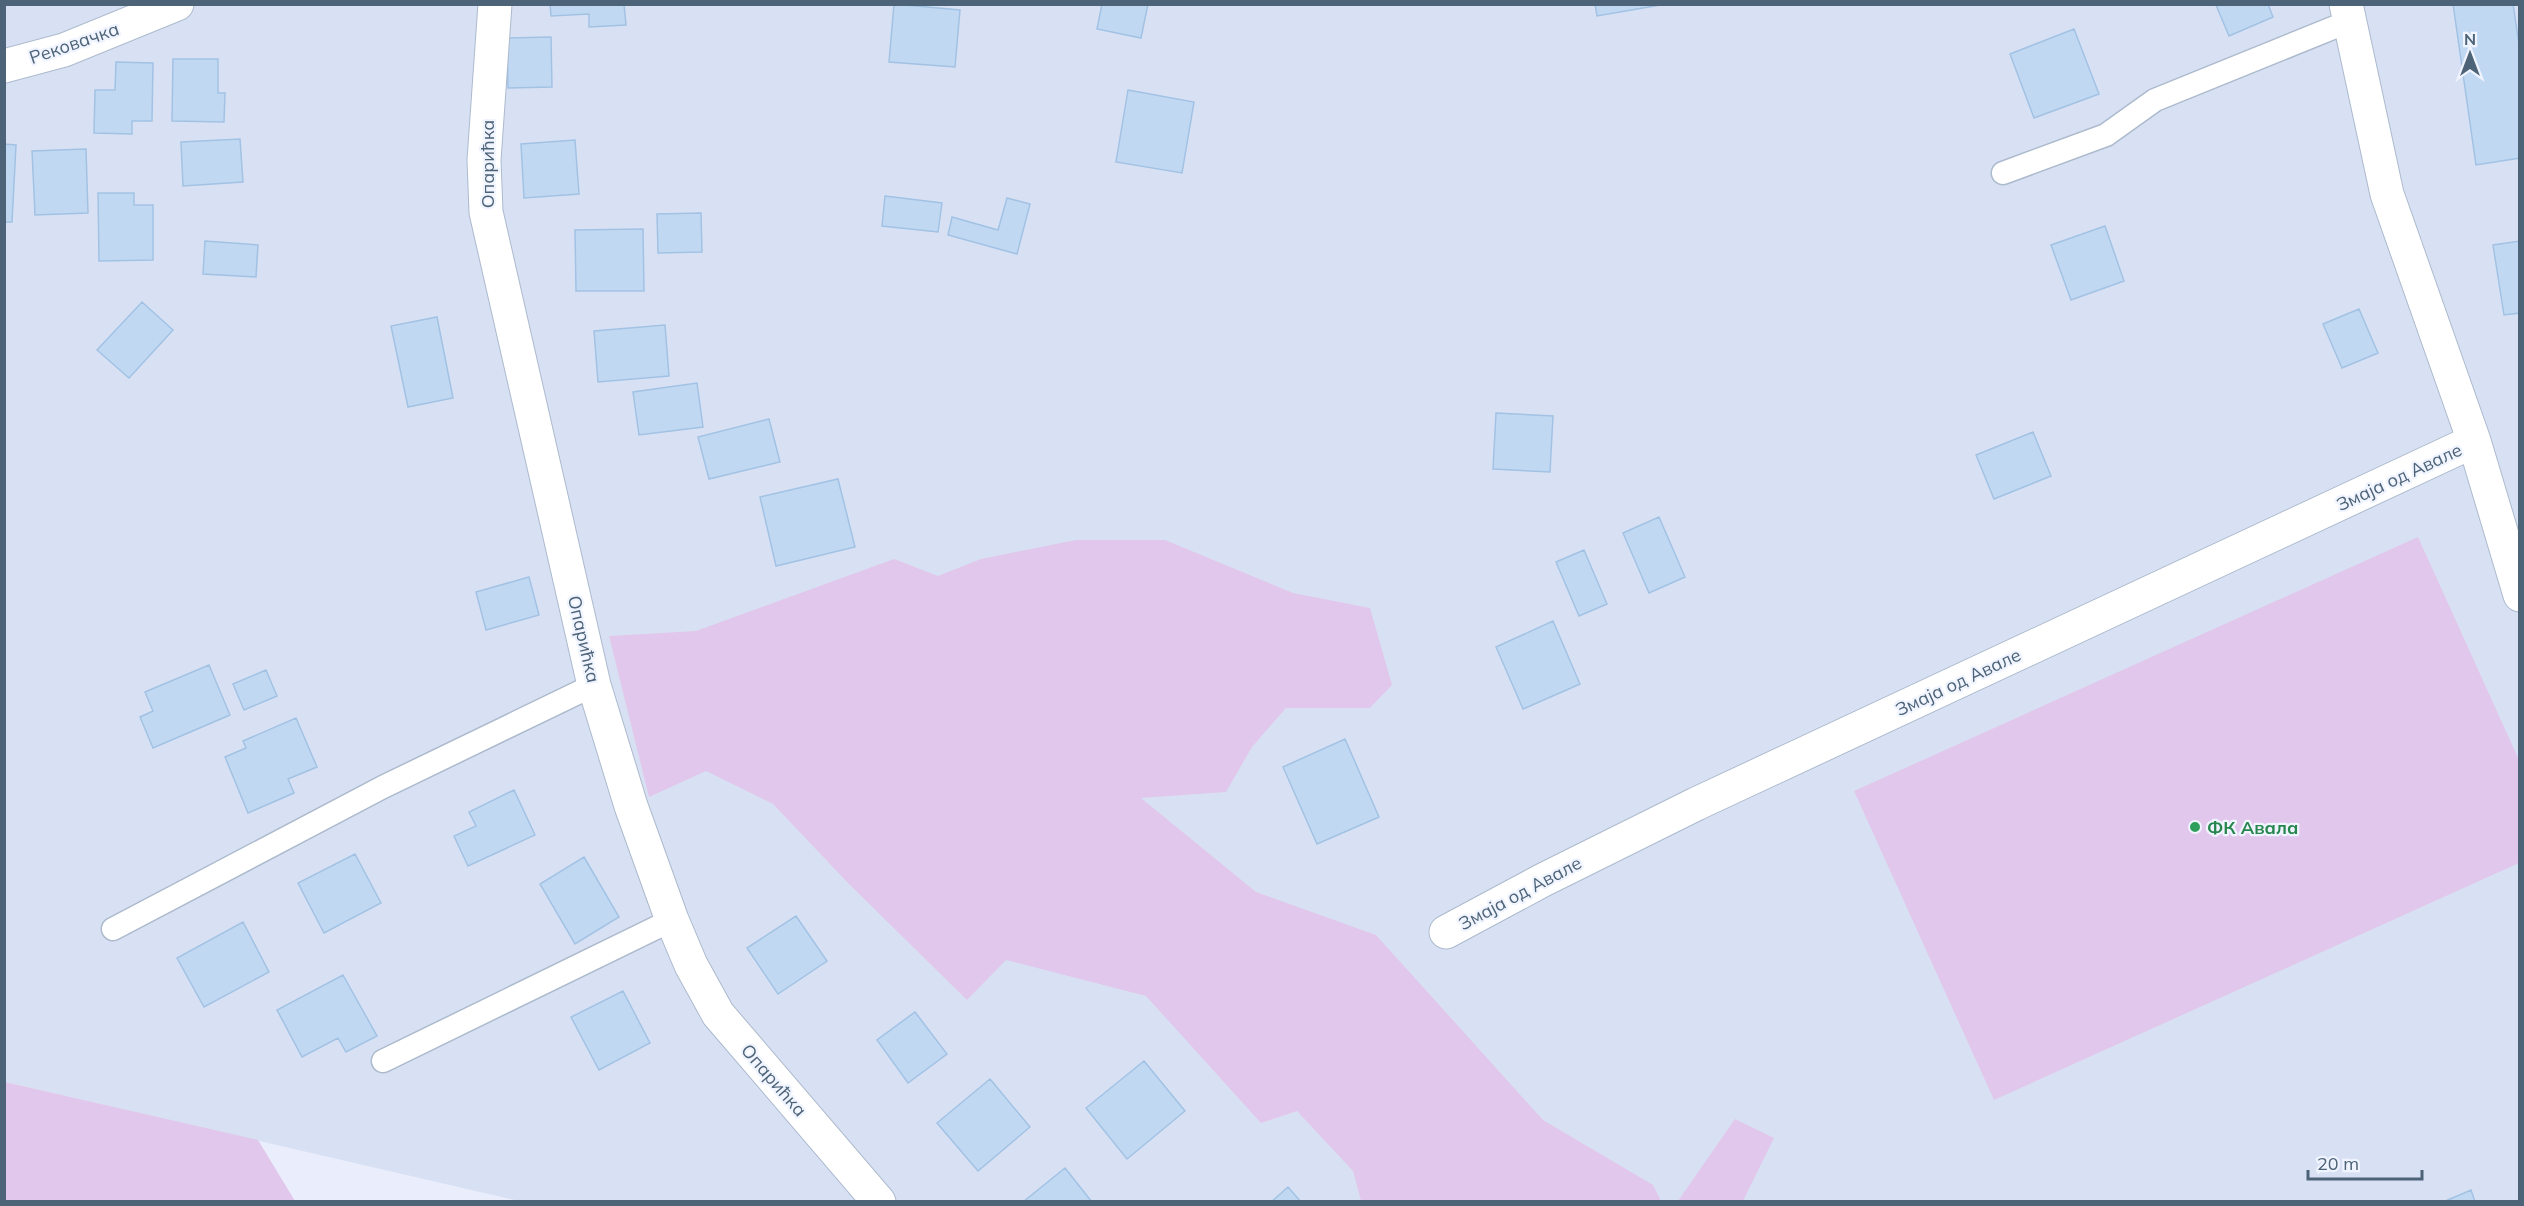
<svg xmlns="http://www.w3.org/2000/svg" width="2524" height="1206" viewBox="0 0 2524 1206" font-family="Mulish,sans-serif">
<rect width="100%" height="100%" fill="#eaeefc"/>
<!-- residential -->
<path fill="#d8e1f4" d="M5 5H2519V1201L523 1202 5 1082Z"/>
<!-- green -->
<path fill="#e1c7eb" d="M2418 537 2519 760V863L1994 1100 1854 791Z
M1076 540H1165L1293 593 1370 608 1392 685 1370 708H1286L1252 747 1226 792 1141 798 1256 892 1376 935 1543 1120 1653 1185 1661 1201H1361L1353 1171 1297 1111 1261 1123 1146 996 1006 960 967 1000 849 884 773 804 706 771 649 797 609 636 696 631 894 559 938 576 981 559Z
M5 1082 258 1140 295 1201H5Z
M1735 1119 1774 1138 1743 1201H1678Z"/>
<!-- building -->
<path fill="#c1d8f2" stroke="#a2c2e4" stroke-width="1.5" d="M550 4H624L626 25 589 27V14L551 16Z
M894 4 960 10 955 67 889 62Z
M1102 4H1148L1141 38 1097 29Z
M1595 4H1660V5L1597 16Z
M2268 4 2273 17 2229 36 2216 5Z
M2453 4H2513L2520 51V158L2476 165Z
M2074 29 2099 94 2034 118 2010 54Z
M551 37 552 87 508 88 507 38Z
M173 59H218V93H225L224 122 172 121Z
M116 62 153 63 152 121H132V134L94 133 95 90H115Z
M1128 90 1194 102 1182 173 1116 162Z
M240 139 243 182 183 186 181 142Z
M575 140 579 194 524 198 521 144Z
M4 144 16 145 12 222H4Z
M86 149 88 213 35 215 32 151Z
M98 193H134V205H153V260L99 261Z
M885 196 942 203 938 232 882 226Z
M1007 198 1030 204 1017 254 948 235 952 217 998 230Z
M701 213 702 252 658 253 657 214Z
M2105 226 2124 281 2071 300 2051 245Z
M643 229 644 291H576L575 230Z
M205 241 258 245 256 277 203 274Z
M2520 241V313L2504 315 2493 245Z
M142 302 173 330 129 378 97 350Z
M2359 309 2378 353 2342 368 2323 324Z
M437 317 453 398 408 407 391 326Z
M665 325 669 376 598 382 594 331Z
M697 383 703 427 639 435 633 392Z
M1496 413 1553 416 1550 472 1493 469Z
M769 419 780 462 709 479 698 437Z
M2033 432 2051 476 1994 499 1976 455Z
M838 479 855 547 776 566 760 497Z
M1659 517 1685 577 1649 593 1623 533Z
M1584 550 1607 604 1579 616 1556 562Z
M529 577 539 615 486 630 476 592Z
M1553 621 1580 684 1523 709 1496 647Z
M209 665 230 715 153 748 140 717 153 711 145 692Z
M266 670 277 696 244 710 233 684Z
M296 718 317 767 288 779 294 793 248 813 225 757 246 748 243 741Z
M1345 739 1379 817 1317 844 1283 767Z
M514 790 535 835 468 866 454 836 476 826 469 812Z
M355 854 381 903 324 933 298 883Z
M584 857 619 917 575 944 540 884Z
M796 916 827 961 778 994 747 948Z
M243 922 269 972 204 1007 177 958Z
M343 975 377 1036 346 1052 338 1038 302 1057 277 1010Z
M623 991 650 1043 599 1070 571 1017Z
M915 1012 947 1054 908 1083 877 1040Z
M1144 1061 1185 1111 1127 1159 1086 1108Z
M990 1079 1030 1127 978 1171 937 1123Z
M1065 1168 1092 1202H1023Z
M1288 1187 1301 1202H1271Z
M2471 1190 2475 1202H2443Z"/>
<g fill="none" stroke-linecap="round" stroke-linejoin="round">
<defs>
<path id="service" d="M2003 173 2106 135 2155 100 2350 21
M113 929 383 787 594 685
M383 1061 672 920"/>
<path id="minor" d="M495 4 484 160 486 212 594 685 631 806 672 920 691 965 718 1014 879 1202
M2346 4 2387 194 2474 441 2520 595
M4 66 64 50 177 4
M1446 932 1543 880 1696 804 2474 441"/>
</defs>
<!-- service casing -->
<use href="#service" stroke="#acbacd" stroke-width="25"/>
<!-- minor casing -->
<use href="#minor" stroke="#acbacd" stroke-width="35"/>
<!-- service -->
<use href="#service" stroke="#fff" stroke-width="22"/>
<!-- minor -->
<use href="#minor" stroke="#fff" stroke-width="33"/>
</g>
<!-- markers -->
<circle fill="#2e9e5b" stroke="#f0f4ff" stroke-width="2" cx="2195" cy="827" r="6"/>
<g text-anchor="middle" dominant-baseline="central" stroke-width="4.5" stroke-linejoin="round" paint-order="stroke">
<!-- street labels -->
<g font-size="18" fill="#4d6377" stroke="#f0f4ff">
<text transform="translate(74 43) rotate(-19)">Рековачка</text>
<text transform="translate(487 164) rotate(-90)">Опарићка</text>
<text transform="translate(2399 477) rotate(-25)">Змаја од Авале</text>
<text transform="translate(584 639) rotate(77)">Опарићка</text>
<text transform="translate(1958 682) rotate(-25)">Змаја од Авале</text>
<text transform="translate(1520 893) rotate(-28)">Змаја од Авале</text>
<text transform="translate(774 1080) rotate(49)">Опарићка</text>
</g>
<!-- leisure labels -->
<g font-size="18" font-weight="bold" fill="#27864d" stroke="#f0f4ff" text-anchor="start">
<text x="2207" y="827">ФК Авала</text>
</g>
</g>
<!-- border -->
<rect width="2524" height="1206" fill="none" stroke="#4d6377" stroke-width="12"/>
<!-- north arrow -->
<g transform="translate(2470 54)" stroke="#f0f4ff" stroke-width="4.5" paint-order="stroke">
<path d="M0-4.5L10 22L0 15L-10 22Z" fill="#4d6377"/>
<text y="-9" font-size="16" font-weight="bold" text-anchor="middle" fill="#4d6377">N</text>
</g>
<!-- scale -->
<path d="M2308 1170v9h114v-9" fill="none" stroke="#4d6377" stroke-width="3"/>
<text x="2317" y="1170" font-size="18" fill="#4d6377" stroke="#f0f4ff" stroke-width="4.5" paint-order="stroke">20 m</text>
</svg>
